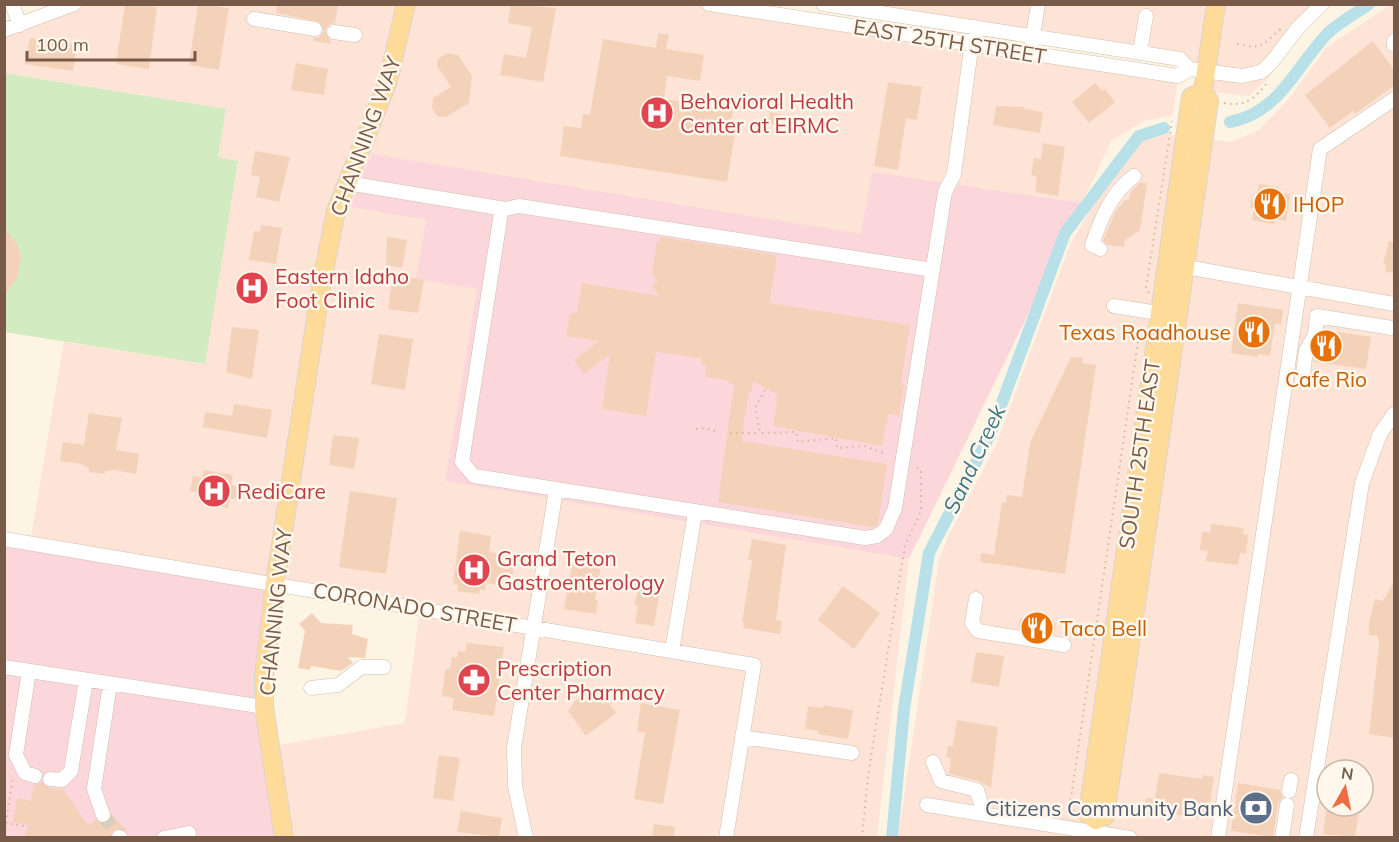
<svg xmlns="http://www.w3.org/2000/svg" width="1399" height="842" viewBox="0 0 1399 842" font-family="Mulish,sans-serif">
<rect width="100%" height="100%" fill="#fdf4e4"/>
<!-- commercial -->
<path fill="#fee3d7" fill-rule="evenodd" d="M74 4 711 5 1178 76 1173 115 1144 121 1111 141 1082 203 872 172 862 235 372 154 353 207 426 220 416 279 477 289 445 481 909 559 877 837H284L269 747 405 723 420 608 30 543 64 342 204 364 238 161 218 157 226 109 5 73 4 30Z
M824 5H1213L1204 63Z
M1216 5H1332L1311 22 1267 79 1249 96 1203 91Z
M1390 5H1394V837L898 838 939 561 948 537 996 445 1070 245 1095 202 1141 141 1166 134 1231 142 1259 130 1289 99 1326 48ZM1327 770H1363V806H1327Z"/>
<!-- medical -->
<path fill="#fbd6da" d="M372 154 861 234 872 172 1082 203 909 559 445 481 477 289 416 279 426 220 352 207 355 193Z
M4 539 275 583 264 675 284 837H5Z"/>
<!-- green -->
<path fill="#d2ebc1" d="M4 73 226 109 218 157 238 161 205 364 5 332Z"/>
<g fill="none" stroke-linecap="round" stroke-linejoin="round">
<!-- canal -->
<path stroke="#b7e0e8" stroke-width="12" d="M1230 122C1280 112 1295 68 1327 34 1338 23 1355 14 1369 4
M892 838 904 709 929 553 990 435 1065 233 1139 136 1164 128"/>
</g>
<!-- building -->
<path fill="#f4d2ba" d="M125 4 157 7 149 69 116 64Z
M198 4 229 8 219 70 189 65Z
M277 4H338L335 23 330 24 325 30 332 44 313 41 314 38 319 37 324 31 320 22 276 13Z
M511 4 556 8 543 82 500 75 504 54 526 58 532 27 508 23Z
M658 33 669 35 666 49 704 55 700 81 667 76 664 99 733 110 730 126 736 127 727 182 560 156 564 126 581 128 583 114 590 115 603 39 656 48Z
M30 38 77 45 73 71 25 64Z
M1373 41 1395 71V85L1355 114 1353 111 1330 128 1305 95Z
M447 53 458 55 472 76 469 103 446 117 437 116 432 108 433 98 451 87 437 66 438 59Z
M296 63 328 69 324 95 291 90Z
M888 82 922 87 917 120 906 118 898 170 874 166Z
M1095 83 1102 91 1105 89 1115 102 1089 123 1072 102Z
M996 106 1024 107V109L1043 112 1040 133 993 125Z
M770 112 786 115 785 126 768 124Z
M1043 143 1065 147 1058 196 1035 192 1037 176 1031 175 1034 158 1041 159Z
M255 151 290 157 279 202 256 197 260 177 251 175Z
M1141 182 1147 183 1140 230 1125 240 1124 247 1108 245 1103 241 1116 211 1125 200H1129L1131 191Z
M1259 184 1279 187V192L1290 194 1286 221 1275 219 1274 224 1252 220 1254 208 1250 207 1251 199 1256 200Z
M261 225 282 228 276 264 249 260 254 231 260 232Z
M4 227 17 244 21 256 17 278 4 295Z
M387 237 407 240 402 268 386 265Z
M660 237 777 255 769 303 910 325 901 384H904L899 416 888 414 882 446 773 426 778 395 753 381 752 391H749L741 441 887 464 878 524 873 527 718 502 734 384H729L730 381 705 377 706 365 701 364 702 358 656 352 646 416 602 409 610 354 584 374 574 360 599 341 566 336 570 314 577 312 582 283 659 296 652 286 658 282 652 273 657 241 660 242Z
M1389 241 1395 242V273L1385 272 1386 264H1383Z
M393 275 424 280 418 313 388 309Z
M240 276 266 280 263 302 237 298Z
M1238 303 1283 310 1281 325 1275 324 1270 356 1258 354 1257 357 1231 353Z
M232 327 259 330 252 379 226 372Z
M1325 330 1371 337 1366 369 1314 362Z
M379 334 413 339 405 390 371 384Z
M1071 357 1083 358 1082 363 1096 365 1065 574 980 562 981 553 994 555 1002 502 1006 503 1007 495 1022 497 1030 443Z
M234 404 272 410 267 438 203 427 205 412 232 416Z
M89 413 122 418 116 450 139 454 136 474 114 470 105 471V474L89 472V468L81 464 60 461 63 442 84 445Z
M333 435 359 438 354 469 329 465Z
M204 470 233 475 231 485 241 487 239 500 230 498 228 508 199 503 201 493 190 491 193 476 202 478Z
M350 491 397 498 386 574 339 567Z
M1211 524 1244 528 1243 534 1248 535 1246 554 1240 553 1238 565 1206 561 1208 551 1200 550 1202 532 1210 533Z
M460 531 491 536 489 552 508 555 507 563H514L511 587 486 583 485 590 480 589 479 594 457 591 458 585 453 584Z
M752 539 786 545 776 620 782 621 780 634 743 628 744 622H742L752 560H748Z
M573 559 601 564 595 600H598L596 614 564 609Z
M1395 580V738L1369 734 1379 644 1378 636 1369 635V622L1375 599 1383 601Z
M640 585 660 588 654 626 635 623 638 606 634 605Z
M843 586 880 613 854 649 818 620Z
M312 613 321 623 353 625 352 634 368 639 365 658 348 657 353 663 341 671 311 666 310 670 298 668 305 631 299 624Z
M1020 618 1056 623 1054 634 1018 628Z
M467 643 504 647 494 716 452 710 454 698 442 696 445 671 450 668 452 657 457 658 458 651 465 652Z
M976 652 1004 656 999 687 971 682Z
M585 694H596L603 704 607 700 616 713 586 736 568 711 575 701Z
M641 703 680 710 663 804 634 799 645 733 637 731Z
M823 705 853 710 848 739 818 734V731L805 729 808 706 823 708Z
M957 720 998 727 991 788 979 781 949 774 951 758 946 757 948 746H953Z
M439 755 460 758 453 801 433 798Z
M1159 773 1202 779 1203 775 1214 777 1210 804H1206L1204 816 1200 815 1199 818 1172 814 1171 818 1143 814 1146 798 1155 799Z
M42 782 49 788 63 789 88 825 96 820 101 824 106 823 112 815 128 831 115 829 110 837H25L28 825 13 822 17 798 31 801 34 785Z
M1238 783 1280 790 1283 797 1278 804 1273 837 1231 831Z
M1327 806H1360L1355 837 1323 834Z
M461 811 502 818 499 837 457 832Z
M654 824 675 827 674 837H652Z"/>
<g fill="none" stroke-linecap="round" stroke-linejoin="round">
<!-- minor-tunnel -->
<path stroke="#dccebd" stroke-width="14" stroke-dasharray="14 7" stroke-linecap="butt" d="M103 815 119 837"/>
<defs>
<path id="minor" d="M12 4 20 25
M709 4 1178 76 1189 69 1242 76 1261 72 1271 63 1297 29 1322 4
M823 4 1180 59 1189 69
M254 19 315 29
M4 30 74 4
M334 32 355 35
M1394 41V45
M1032 43 1038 4
M1140 52 1146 16
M347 183 505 209
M1100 249 1092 245C1101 219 1111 193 1134 176
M1186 267 1394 304
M933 270 519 206 505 209 501 213 462 462 474 476 865 538 877 536 886 529 895 508 945 192 954 174 974 27
M1114 306 1158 313
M1302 381 1306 351 1315 335 1317 316 1392 328
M4 539 754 665 726 838
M976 599 972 623 978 631 1064 645
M672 651 695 513
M4 667 264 707
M29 671 16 755 25 773 35 776
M311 688 338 685 362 667H384
M742 737 852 753
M933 762 941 781 977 790 981 804V814
M50 779 62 780 71 771 86 680
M1289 791 1291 780
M927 805 1130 838
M103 815 94 789 110 684
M119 837 121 838
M164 838 189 833
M526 838 515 786 514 748 556 490
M1218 838 1320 149 1394 99
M1282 838 1287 805
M1306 838 1362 483 1380 434 1394 414"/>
<path id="major" d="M1096 820 1105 816 1209 101 1203 91 1216 4
M1096 820 1088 814 1191 97 1203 91
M284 838 264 707V675L275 583 322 280 336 211 388 81 406 4"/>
</defs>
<!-- minor casing -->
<use href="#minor" stroke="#d1beac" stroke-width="15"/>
<!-- major casing -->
<use href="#major" stroke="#dcd4cf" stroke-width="20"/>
<!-- path -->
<path stroke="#d9b59d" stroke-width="2" stroke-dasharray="1.5 4.5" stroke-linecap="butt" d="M1237 44C1264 50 1261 45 1281 29
M1224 103C1246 107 1254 99 1268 82
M1149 293 1146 288 1172 121
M765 390 755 408 760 433 796 432 798 442 836 438 837 448 864 446 886 454
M696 429 705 428 719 432
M730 433H760
M1074 811 1070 804 1139 335 1142 332
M6 823 13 776
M4 830 6 823 24 826
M862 838 868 776 903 557 906 543 921 511V470L913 465"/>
<!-- minor -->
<use href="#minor" stroke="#fff" stroke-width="14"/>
<!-- major -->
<use href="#major" stroke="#fedb99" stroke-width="18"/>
</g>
<!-- icons -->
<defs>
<symbol id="hospital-disc" viewBox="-11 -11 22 22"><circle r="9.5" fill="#e0444e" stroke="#fff7eb"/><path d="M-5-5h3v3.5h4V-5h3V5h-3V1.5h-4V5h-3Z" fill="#fff"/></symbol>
<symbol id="restaurant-disc" viewBox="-11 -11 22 22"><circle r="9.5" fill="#e8710a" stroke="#fff7eb"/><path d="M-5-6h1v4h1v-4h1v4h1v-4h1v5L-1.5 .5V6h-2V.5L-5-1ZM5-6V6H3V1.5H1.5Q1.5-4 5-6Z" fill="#fff"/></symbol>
<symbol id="pharmacy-disc" viewBox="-11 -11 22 22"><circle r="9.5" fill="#e0444e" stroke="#fff7eb"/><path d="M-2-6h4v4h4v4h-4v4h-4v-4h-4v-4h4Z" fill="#fff"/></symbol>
<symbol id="bank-disc" viewBox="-11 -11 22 22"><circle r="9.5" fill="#5c6f8a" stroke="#fff7eb"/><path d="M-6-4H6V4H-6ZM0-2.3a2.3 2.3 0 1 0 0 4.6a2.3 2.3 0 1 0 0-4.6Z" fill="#fff"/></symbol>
</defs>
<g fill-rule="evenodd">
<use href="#hospital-disc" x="638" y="94" width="38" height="38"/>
<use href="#restaurant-disc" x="1251" y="185" width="38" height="38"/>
<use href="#hospital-disc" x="233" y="269" width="38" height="38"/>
<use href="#restaurant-disc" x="1235" y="313" width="38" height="38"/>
<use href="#restaurant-disc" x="1307" y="327" width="38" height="38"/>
<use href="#hospital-disc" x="195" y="472" width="38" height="38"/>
<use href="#hospital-disc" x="455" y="551" width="38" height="38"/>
<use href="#restaurant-disc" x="1018" y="609" width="38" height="38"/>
<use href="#pharmacy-disc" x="455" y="661" width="38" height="38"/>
<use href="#bank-disc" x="1237" y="789" width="38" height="38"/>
</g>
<g text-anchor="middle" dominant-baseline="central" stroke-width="5" stroke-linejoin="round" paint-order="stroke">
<!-- street labels -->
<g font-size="21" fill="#775a48" stroke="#fff7eb">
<text transform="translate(950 41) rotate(9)">EAST 25TH STREET</text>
<text transform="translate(365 136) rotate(-70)">CHANNING WAY</text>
<text transform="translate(1139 454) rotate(-82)">SOUTH 25TH EAST</text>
<text transform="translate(415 607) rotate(10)">CORONADO STREET</text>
<text transform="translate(275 612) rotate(-84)">CHANNING WAY</text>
</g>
<!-- health labels -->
<g font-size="21" fill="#be3a42" stroke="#fff7eb" text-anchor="start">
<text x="680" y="101">Behavioral Health<tspan x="680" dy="24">Center at EIRMC</tspan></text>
<text x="275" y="276">Eastern Idaho<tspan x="275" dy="24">Foot Clinic</tspan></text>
<text x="237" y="491">RediCare</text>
<text x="497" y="558">Grand Teton<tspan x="497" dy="24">Gastroenterology</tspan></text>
<text x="497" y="668">Prescription<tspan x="497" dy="24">Center Pharmacy</tspan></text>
</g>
<!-- food labels -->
<g font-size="21" fill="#c56008" stroke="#fff7eb" text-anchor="start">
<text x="1293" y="204">IHOP</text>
<text x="1231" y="332" text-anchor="end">Texas Roadhouse</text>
<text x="1326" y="379" text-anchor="middle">Cafe Rio</text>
<text x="1060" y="628">Taco Bell</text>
</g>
<!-- service labels -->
<g font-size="21" fill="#4e5e75" stroke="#fff7eb" text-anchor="end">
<text x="1233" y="808">Citizens Community Bank</text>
</g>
<!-- water labels -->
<g font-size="22" font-style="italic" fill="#3e7784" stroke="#fff7eb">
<text transform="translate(974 459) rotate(-65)">Sand Creek</text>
</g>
</g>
<!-- border -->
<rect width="1399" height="842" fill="none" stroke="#775a48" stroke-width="12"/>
<!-- north arrow -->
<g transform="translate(1345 788) rotate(9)"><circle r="28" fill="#fff7eb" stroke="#c9b8aa" stroke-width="1.5"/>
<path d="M0-4.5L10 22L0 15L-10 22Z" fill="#ec6d44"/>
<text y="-9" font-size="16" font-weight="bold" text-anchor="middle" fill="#775a48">N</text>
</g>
<!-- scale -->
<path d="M27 51v9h168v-9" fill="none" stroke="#775a48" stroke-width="3"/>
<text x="36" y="51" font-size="18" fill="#775a48" stroke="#fff7eb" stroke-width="4.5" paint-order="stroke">100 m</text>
</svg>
